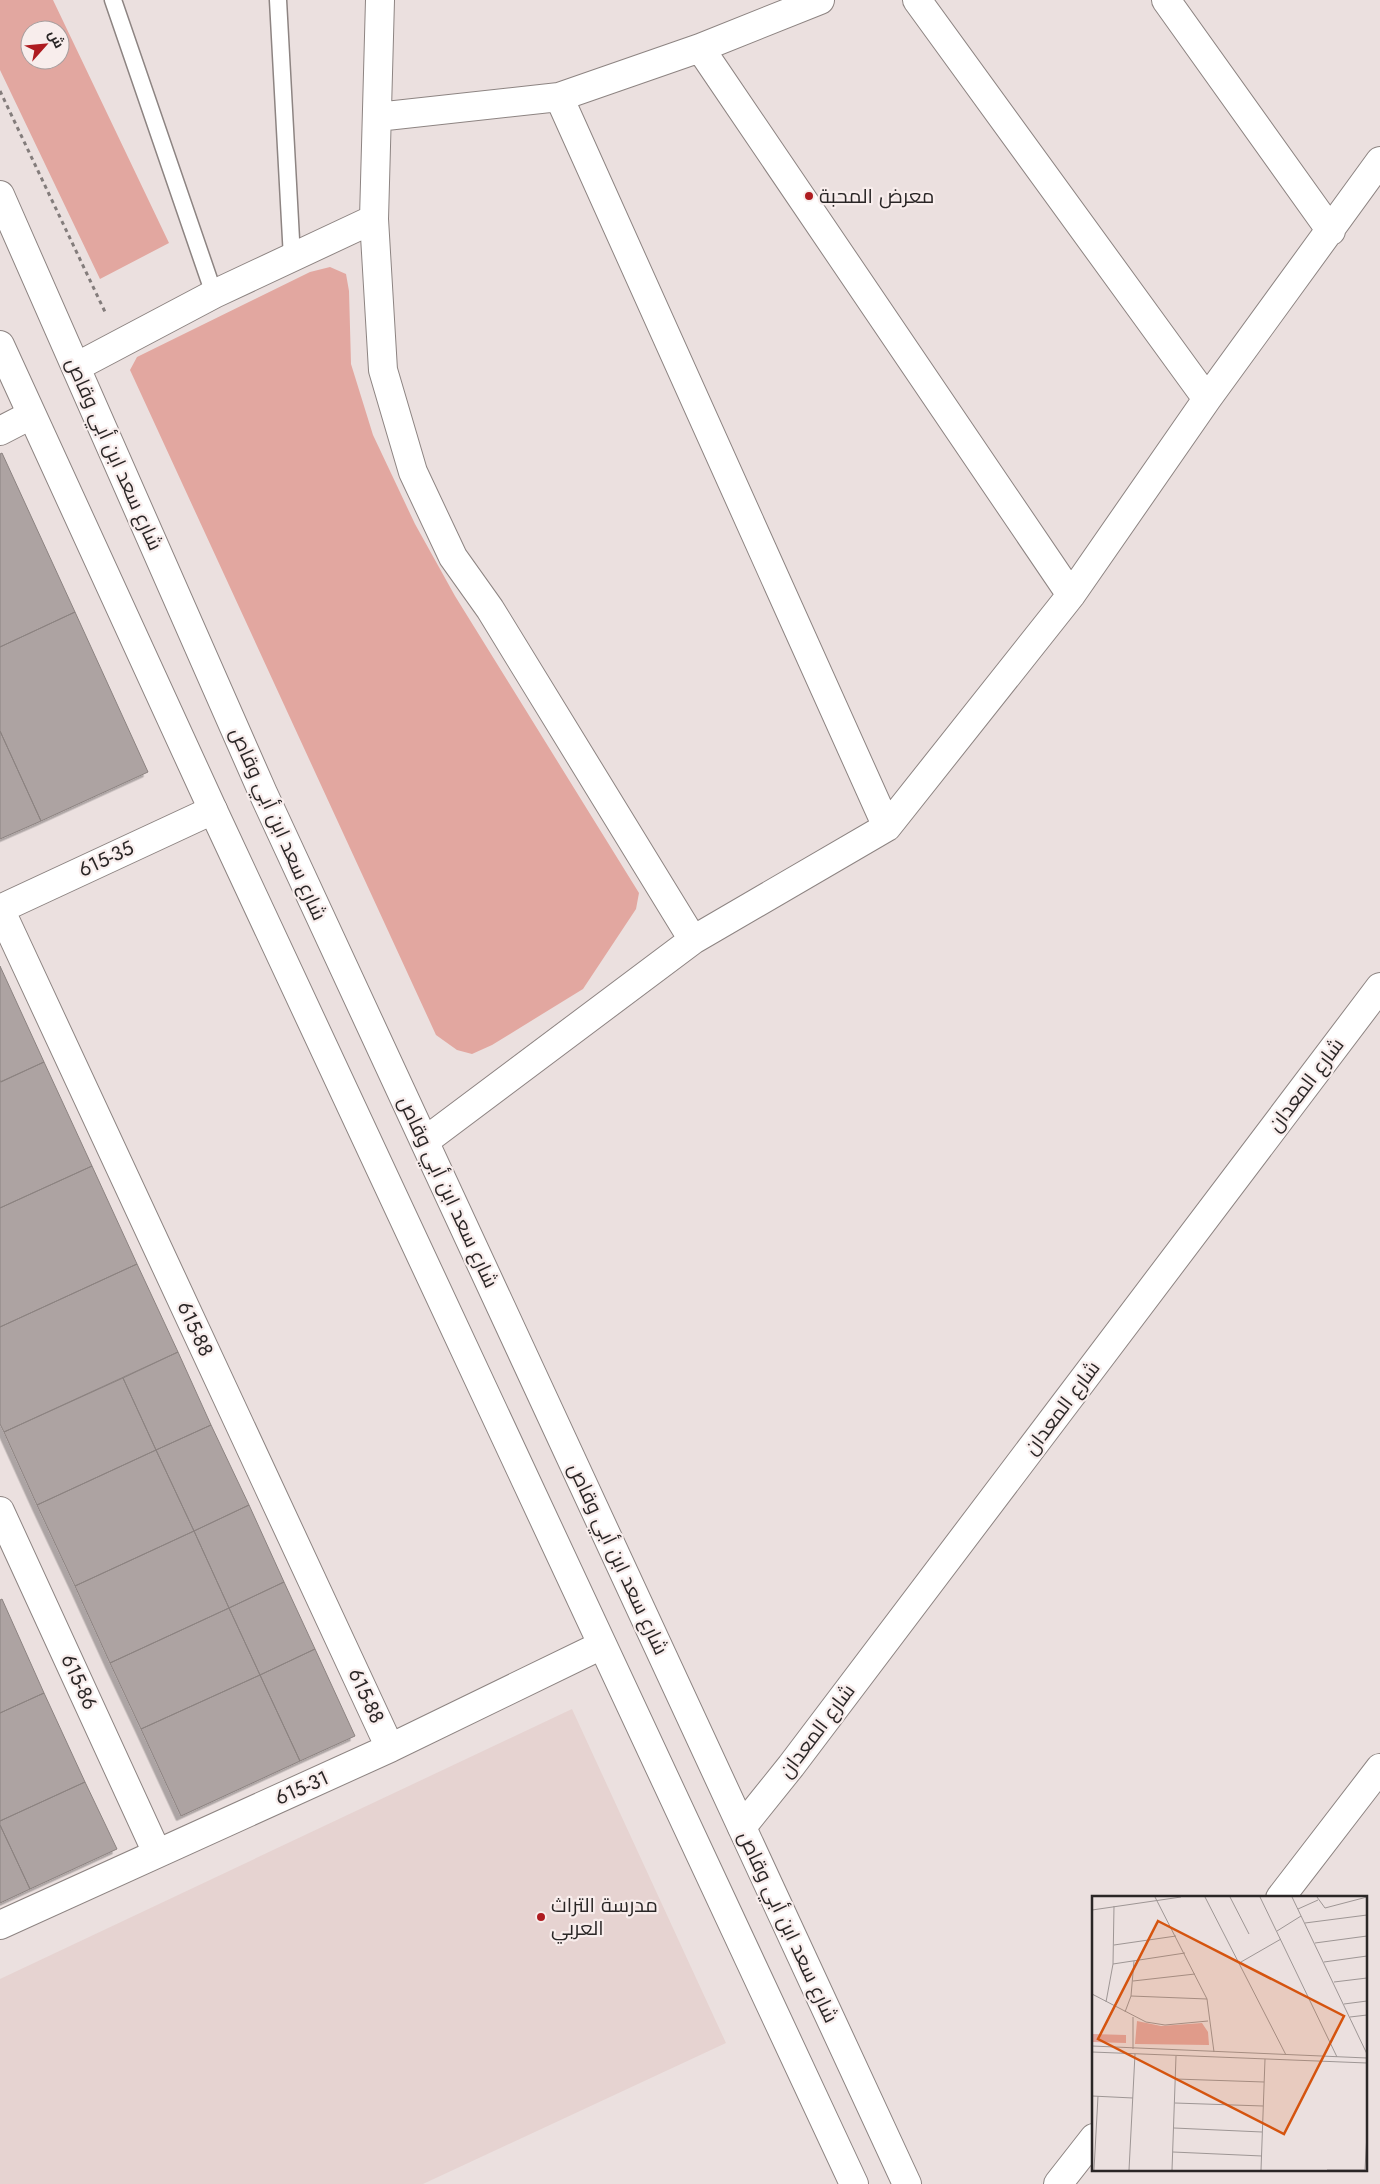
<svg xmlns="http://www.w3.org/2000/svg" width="1380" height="2184" viewBox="0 0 1380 2184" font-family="Jost,Cairo,sans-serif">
<defs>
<filter id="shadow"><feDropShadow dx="-4.5" dy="4.5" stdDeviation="0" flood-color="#0004"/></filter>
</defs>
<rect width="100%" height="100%" fill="#ebe0df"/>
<!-- built -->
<path fill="#e6d3d1" d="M572 1709 726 2043 423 2184H0V1979Z"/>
<!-- green -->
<path fill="#e2a7a0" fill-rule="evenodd" d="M0 0H53L169 243 100 279 0 70ZM30 30H60V60H30Z
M330 267 346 274 349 291 351 364 373 435 415 524 455 596 639 893 636 909 583 989 492 1045 472 1054 457 1050 436 1035 130 370 137 357 310 272Z"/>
<!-- building -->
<path fill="#ada3a2" stroke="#8c8381" filter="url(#shadow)" d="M2 453 75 612 0 647V454Z
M75 612 148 772 41 821 0 731V647Z
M0 731 41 821 0 839Z
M0 966 44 1062 1 1082 0 1080Z
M44 1062 92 1166 0 1208V1082Z
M92 1166 137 1264 0 1327V1208Z
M137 1264 178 1352 4 1432 0 1424V1327Z
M178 1352 211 1425 156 1450 123 1378Z
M123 1378 156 1450 37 1505 4 1432Z
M211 1425 249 1505 194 1531 156 1450Z
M156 1450 194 1531 75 1586 37 1505Z
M249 1505 284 1582 229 1608 194 1531Z
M194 1531 229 1608 110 1663 75 1586Z
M284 1582 315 1649 260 1675 229 1608Z
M2 1599 44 1693 0 1713V1600Z
M229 1608 260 1675 141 1729 110 1663Z
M315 1649 355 1736 300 1761 260 1675Z
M260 1675 300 1761 181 1816 141 1729Z
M44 1693 85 1782 0 1821V1713Z
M85 1782 117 1849 30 1889 0 1825V1821Z
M0 1825 30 1889 0 1903Z"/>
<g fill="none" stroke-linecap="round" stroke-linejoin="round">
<defs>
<path id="lane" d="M113 0 214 294
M278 0 292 258"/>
<path id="street" d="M380 0 374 219 383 370 413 472 453 557 490 609 693 940
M917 0 1207 399
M1166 0 1331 231
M700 48 1071 595
M559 97 887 827
M377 117 559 97 700 48 820 0
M76 367 214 294 374 219
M0 431 31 415
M0 909 390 1748
M0 909 213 810
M425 1141 693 940 887 827 1071 595 1207 399 1380 161
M0 1511 157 1853
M742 1827 791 1766 1380 987
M1280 1898 1380 1768
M0 1925 390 1748 602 1645
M1058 2184 1094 2138"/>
<path id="primary" d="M0 195 263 793 907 2184
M0 345 213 810 854 2184"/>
</defs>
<!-- lane casing -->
<use href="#lane" stroke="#8d8482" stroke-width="19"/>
<!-- street casing -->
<use href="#street" stroke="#8d8482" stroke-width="30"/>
<!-- primary casing -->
<use href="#primary" stroke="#8d8482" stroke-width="30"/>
<!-- path -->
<path stroke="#837c7b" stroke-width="3" stroke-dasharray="4 4" stroke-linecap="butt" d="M0 91 106 314"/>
<!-- lane -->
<use href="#lane" stroke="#fff" stroke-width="16"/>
<!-- street -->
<use href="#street" stroke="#fff" stroke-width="28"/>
<!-- primary -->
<use href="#primary" stroke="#fff" stroke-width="28"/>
</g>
<!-- markers -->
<g fill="#ae1b20" stroke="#f8edec" stroke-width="2">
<circle cx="809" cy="196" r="5"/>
<circle cx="541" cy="1917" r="5"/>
</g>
<g text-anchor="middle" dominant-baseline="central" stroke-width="4.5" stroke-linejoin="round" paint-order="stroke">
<!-- poi labels -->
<g font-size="20" fill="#2a2626" stroke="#f8edec" text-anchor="start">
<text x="819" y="196">معرض المحبة</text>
<text x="551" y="1905">مدرسة التراث<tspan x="551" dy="23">العربي</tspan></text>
</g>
<!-- street labels -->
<g font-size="20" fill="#2a2626" stroke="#f8edec">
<text transform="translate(114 454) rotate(66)">شارع سعد ابن أبي وقاص</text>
<text transform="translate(278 824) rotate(66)">شارع سعد ابن أبي وقاص</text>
<text transform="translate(106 859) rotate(-25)">615-35</text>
<text transform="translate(1306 1085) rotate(-53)">شارع المعدان</text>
<text transform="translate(448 1192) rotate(65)">شارع سعد ابن أبي وقاص</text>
<text transform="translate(195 1329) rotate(65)">615-88</text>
<text transform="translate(1062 1408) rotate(-53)">شارع المعدان</text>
<text transform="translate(618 1559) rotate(65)">شارع سعد ابن أبي وقاص</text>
<text transform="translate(79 1682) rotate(65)">615-86</text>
<text transform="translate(366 1696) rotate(65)">615-88</text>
<text transform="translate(817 1731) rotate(-53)">شارع المعدان</text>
<text transform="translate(302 1788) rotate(-24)">615-31</text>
<text transform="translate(788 1927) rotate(65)">شارع سعد ابن أبي وقاص</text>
</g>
</g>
<!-- overview -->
<g transform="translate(1092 1896)">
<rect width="275" height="275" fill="#ebe0df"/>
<path d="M45 125 69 130 110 127 116 136 117 149 43 148ZM0 138 34 139V147L0 146Z" fill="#e2a7a0"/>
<path fill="none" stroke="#9e9695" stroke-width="1" d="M63 1 115 103 122 156M113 1 194 159M138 1 157 38M168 1 245 161M200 1 275 158M225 1 233 12 275 1M206 13 226 4M0 14 89 1M213 27 275 19M185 35 209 20M223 47 275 40M22 49 84 40M149 66 189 43M232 66 275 60M21 68 93 57M41 85 103 78M242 86 275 82M0 98 54 126 73 129 116 125M39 100 115 103M14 106 21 68 22 10M252 108 275 105M33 116 39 100 42 65M258 121 275 119M0 150 275 162M41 153V121M0 156 275 167M84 183 172 186M0 200 41 202M83 207 171 210M82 232 170 236M81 256 170 260M2 274 6 200M37 274 43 158M80 274 84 160M169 274 173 163M235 274H273M273 274 275 237"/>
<path fill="#d5540f" fill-opacity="0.15" stroke="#d5540f" stroke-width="2.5" d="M66 25 252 120 192 238 6 143Z"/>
<rect width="275" height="275" fill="none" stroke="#2a2626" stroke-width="2.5"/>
</g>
<!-- north arrow -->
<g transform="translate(45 45) rotate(63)"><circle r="24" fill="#f8edec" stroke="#a69d9d"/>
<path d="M0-4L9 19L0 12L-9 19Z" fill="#ae1b20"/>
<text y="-8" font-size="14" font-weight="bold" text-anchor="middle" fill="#2a2626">ش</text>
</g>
</svg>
